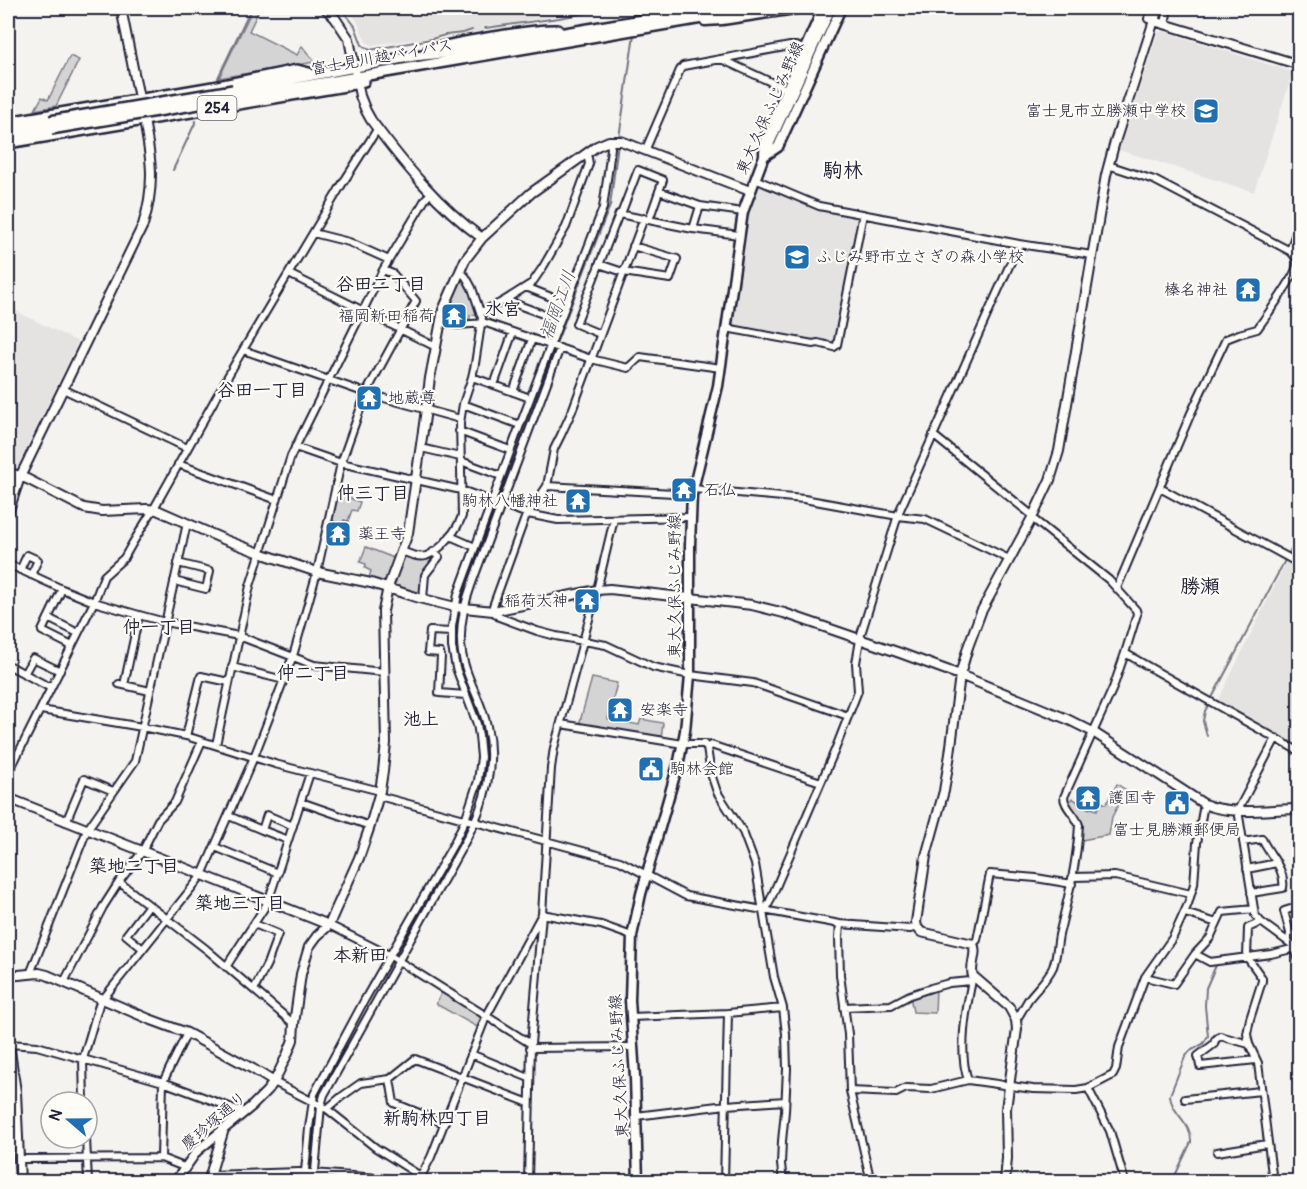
<svg xmlns="http://www.w3.org/2000/svg" width="1307" height="1189" viewBox="0 0 1307 1189" font-family="Pangolin,'Klee One',sans-serif">
<rect width="100%" height="100%" fill="#f4f3ef"/>
<filter id="ink" filterUnits="userSpaceOnUse"><feTurbulence type="fractalNoise" baseFrequency=".0167" numOctaves="2"/><feDisplacementMap in="SourceGraphic" scale="12" xChannelSelector="R" yChannelSelector="G"/><feConvolveMatrix kernelMatrix="1 2 1 2 8 2 1 2 1" color-interpolation-filters="sRGB"/></filter>
<g filter="url(#ink)">
<!-- built -->
<path fill="#e4e3e2" d="M346 8H607L500 25H491L483 26 484 31 472 33V28L462 32 445 33 428 38 371 45 366 42 357 21Z
M1162 31 1293 72 1254 192 1119 150 1158 32Z
M760 185 814 207 858 216 859 218 834 342 831 343 819 340 813 342 733 326 747 228 751 209Z
M8 307 78 342 16 470 8 466Z
M1287 560 1299 567V752L1216 705Z"/>
<!-- green -->
<path fill="#d5d4d5" stroke="#7c7b88" stroke-width="1.5" d="M253 8H260L249 31 297 55 302 46 315 62 219 78Z
M70 56 79 60 56 106 35 110 42 97 48 100Z
M461 280H463L474 302 478 314 470 315V323L459 324 445 320V316Z
M336 493 360 502 357 511 352 510 348 521 344 520 342 525 330 520Z
M366 547 396 559 384 582 369 578 371 571 365 568 366 564 360 562Z
M433 554 435 558 423 574 422 594 420 596 395 586 393 582 406 555Z
M592 678 617 683 608 719 639 725 641 719 663 723 661 739 579 725Z
M1117 784 1126 790 1112 817 1109 835 1081 840C1081 820 1082 819 1068 804L1072 798 1089 809 1091 808 1097 810 1101 802 1106 804Z
M936 988 935 1013 913 1012 910 996Z
M442 992 481 1016 477 1027 436 1004Z"/>
<g fill="none" stroke-linecap="round" stroke-linejoin="round">
<!-- stream -->
<path stroke="#757582" stroke-width="2" d="M341 8 355 26 362 45 370 50 431 39 445 35 463 33 472 30
M637 19 638 8
M485 28 559 18 614 8
M218 78 251 8
M619 138 634 34
M173 170 196 121
M462 602 540 385 607 213 610 206 618 143
M1207 736 1203 721 1205 711 1300 532
M1172 1182 1191 1142C1192 1122 1171 1114 1170 1095L1185 1057 1190 1051 1203 1044 1208 1036 1205 1006 1206 988 1217 963"/>
<defs>
<path id="minor" d="M1152 8 1148 19 1154 21
M1165 24 1168 8
M721 59 786 89
M645 151 680 70 683 66 790 46H796L804 50
M1108 165 1154 180 1290 251
M755 179 819 206 1019 244 1092 255
M659 191 700 206 743 212
M621 214 638 170 663 180 649 220
M693 229 700 206
M313 233 349 242 389 260
M599 264 623 272 670 279 677 259 633 246
M289 274 436 347
M526 287 566 303
M505 300 559 320
M481 312 502 302 532 283 543 267 566 227 589 164 588 158 586 154
M440 321 457 325 486 323 591 359 628 368 640 357 721 368
M726 328 813 344 818 343 834 347 837 345 863 214
M600 334 576 324 619 214 693 229 739 235
M243 350 366 393 460 419
M472 377 530 398
M494 385 513 332
M63 389 187 448
M513 392 532 339
M463 404 520 425
M459 431 510 450
M933 435 1033 516
M295 447 341 463 461 490 528 514 558 520 690 517
M421 448 460 457
M461 461 501 476
M178 464 277 500
M547 486 554 449 561 435 572 411 644 218
M1160 488 1300 564
M693 489 804 499 898 516 925 519 1009 559
M692 494 547 486 525 518 493 606V611L499 617 537 631 556 636 606 645 653 667 690 675 753 683 848 716
M450 536 475 547
M402 551C409 554 418 558 426 556 441 551 457 530 462 516L460 423 463 404 472 377 475 364 482 318 472 288 466 277 460 271
M8 564 62 589 94 602 139 615 165 622 239 636 314 665 384 672
M20 570 27 555 38 560 31 575
M174 581 206 589 210 571 178 563
M1117 588 1191 413 1226 339 1239 334 1257 329C1265 318 1298 274 1297 263 1297 259 1293 254 1290 251L1300 220
M62 589 42 631 72 646
M423 599 425 575 439 557 433 552
M48 618 78 633
M452 632 430 631 428 652 440 653 441 656 439 693 466 695
M1125 653C1183 687 1242 719 1300 752
M8 665 51 688
M232 667 284 680
M24 674 33 658 60 671
M119 684 150 691
M124 685 139 615
M41 710 142 727 186 736 275 764 380 791
M561 724 683 744H704L707 748 711 745 821 782
M186 736 201 676 229 682
M1276 738 1238 810 1255 915 1261 922 1294 946 1300 964
M216 745 250 586 291 456 383 270 426 198 432 193
M707 748 711 774 717 792 743 832 755 864 774 977 783 1008 786 1034 787 1069 785 1111 782 1141 781 1164 783 1182
M8 774 94 602 104 576 124 558 132 544 153 510 237 360 341 186 378 128
M379 796 620 861 686 896 840 924 910 929 917 927
M301 802 370 826
M8 809 11 800
M229 816 262 830 267 815 293 826
M66 822 84 779 113 791
M262 830 288 840
M1243 842 1262 839C1269 855 1286 869 1283 888L1251 893
M215 847 278 873
M1247 869 1277 863
M1073 877 1115 876 1191 894
M119 882 206 949 294 1024
M766 910 835 750 858 691 856 663 861 634 899 512 1019 244
M1185 913 1217 923
M1261 922 1248 928 1247 957 1262 978V981L1250 1019 1247 1034 1249 1044 1258 1063 1273 1182
M840 924 839 937 840 975 848 1034 850 1091 871 1182
M329 925 389 955 531 1044
M1289 942 1290 933 1284 911 1300 906
M973 944 977 940 990 874 1036 878 1072 884
M143 949 126 935 149 905
M1195 954 1210 962 1271 954 1300 947
M226 967 268 902 310 773
M30 974 87 830 135 761 187 523
M1145 977 1174 984 1195 954 1210 938 1222 912 1254 909
M64 982 103 907 119 882 142 852 158 820 175 802 202 741
M254 990 267 964 278 934 254 924
M103 999 202 875 254 757 293 656 317 572 341 463 366 393 416 301 393 274 383 270
M844 1007 891 1005 910 995 931 988 949 983 971 981
M728 1013 783 1008
M631 1017 728 1013 724 1182
M1016 1020C1021 1013 1024 1007 1028 1000 1036 989 1047 980 1053 967 1057 956 1057 945 1059 935 1068 898 1077 863 1079 825 1076 815 1064 807 1064 797L1113 688 1125 653 1137 614 1136 610 1109 580 1032 518
M9 1044 37 1046 139 1075 163 1082 243 1112
M1249 1044 1220 1036 1215 1040 1214 1044 1198 1056 1200 1066 1256 1060
M530 1048 633 1047
M471 1054 529 1078
M390 1079 394 1103 444 1123
M968 1080C958 1052 966 1010 972 980
M274 1082 327 1109 376 1148 430 1182
M1088 1088 1110 1131 1125 1182
M850 1091 896 1093 906 1088 931 1089 968 1080 1033 1089 1076 1090 1088 1088 1113 1075 1116 1069 1119 1047 1145 977 1173 937 1188 904 1194 884 1197 843 1204 804
M1185 1099 1261 1091
M84 1102 83 1059 101 998
M327 1109 341 1097 361 1083 390 1079 415 1059 529 1103
M8 1111 17 1110
M636 1116 726 1105 785 1101
M86 1138 88 1182
M1217 1152 1267 1144
M161 1158 163 1082 187 1033
M19 1159 161 1158 184 1167
M210 1175 299 1172 418 1181
M8 1179 20 1180
M304 1182 309 1128 314 1094 365 999 453 845 465 820 478 781 481 757 479 736 477 724 456 668 452 647V626L458 594 520 425 603 208 609 165 611 148 609 141
M314 1182 321 1106 324 1095 467 838C485 803 496 766 487 726 483 706 472 688 466 669 456 641 462 610 472 583L560 348
M418 1182 431 1157 486 1017 542 914 601 925 632 936
M528 1182 531 1044 542 914 551 768 554 748 597 590 614 519"/>
<path id="tertiary" d="M121 8 140 103
M325 8 335 18 349 39 360 96 366 111 371 120C403 163 438 206 482 238
M1154 21 1300 65
M8 472 27 479 84 508 102 511 147 509 157 510 223 539 260 553 317 572 371 583 419 598 455 607 493 611 597 590 610 589 752 605 784 613 900 653 960 675 1067 719 1093 732 1204 804C1232 816 1269 809 1300 809
M8 513 20 477 143 225C156 183 151 157 143 115
M8 798 329 925
M8 976 39 973 47 975 149 1019 187 1033 253 1069 274 1082
M8 1037 16 1092 20 1182
M175 1182 197 1151 252 1106 267 1091 274 1082 287 1055 293 1040 294 1024 301 974 309 947 317 936 329 925 335 911 359 858 370 826 380 791 383 771 386 743 383 611 388 587 408 533 424 424 430 378 443 310 465 260 482 238 531 193 597 146 609 141H621L750 191
M208 1182 224 1129
M1005 1182 1007 1158 1006 1109 1017 1029 1016 1020 1009 1007 973 976C969 966 978 954 973 944L921 932 917 927 916 922 926 856 944 791 950 754 960 675 968 647 981 612 1033 516 1050 480 1059 451 1106 175 1114 145 1158 8"/>
<path id="secondary" d="M705 21 722 20 802 8
M764 153 765 137 821 13V8
M766 155 778 147 841 8
M638 1182 635 1077 630 1000 632 936 641 894 679 761 685 731 690 675V545L692 494 718 386 743 212 764 156 831 8"/>
<path id="trunk" d="M428 51C448 44 471 41 493 37 514 34 536 29 558 30
M233 90 355 67 414 56 453 52 712 8
M234 98 761 8
M8 122 213 87 297 70 309 73
M8 129 50 121
M8 137 51 129
M8 143 345 86 364 81"/>
</defs>
<!-- minor casing -->
<use href="#minor" stroke="#22223b" stroke-width="10"/>
<!-- tertiary casing -->
<use href="#tertiary" stroke="#22223b" stroke-width="12"/>
<!-- secondary casing -->
<use href="#secondary" stroke="#22223b" stroke-width="13"/>
<!-- trunk casing -->
<use href="#trunk" stroke="#22223b" stroke-width="14"/>
<!-- minor -->
<use href="#minor" stroke="#fdfcf7" stroke-width="6"/>
<!-- tertiary -->
<use href="#tertiary" stroke="#fdfcf7" stroke-width="8"/>
<!-- secondary -->
<use href="#secondary" stroke="#fdfcf7" stroke-width="8"/>
<!-- trunk -->
<use href="#trunk" stroke="#fdfcf7" stroke-width="9"/>
<defs>
<path id="trunk-bridge" d="M50 121 233 90
M51 129 234 98"/>
</defs>
<!-- trunk-bridge casing -->
<use href="#trunk-bridge" stroke="#22223b" stroke-width="14" stroke-linecap="butt"/>
<!-- trunk-bridge -->
<use href="#trunk-bridge" stroke="#fdfcf7" stroke-width="9"/>
</g>
</g>
<!-- icons -->
<defs>
<symbol id="school-square" viewBox="-11 -11 22 22"><rect x="-9" y="-9" width="18" height="18" rx="4" fill="#1f6fb2" stroke="#fdfcf7"/><path d="M0-5L7-2L0 1L-7-2ZM-4 1L0 2.5L4 1V4Q0 6-4 4Z" fill="#fff"/></symbol>
<symbol id="temple-square" viewBox="-11 -11 22 22"><rect x="-9" y="-9" width="18" height="18" rx="4" fill="#1f6fb2" stroke="#fdfcf7"/><path d="M0-6L5-2H3V0L6.5 2.5H4V6H1.5V3h-3V6H-4V2.5H-6.5L-3 0V-2H-5Z" fill="#fff"/></symbol>
<symbol id="civic-square" viewBox="-11 -11 22 22"><rect x="-9" y="-9" width="18" height="18" rx="4" fill="#1f6fb2" stroke="#fdfcf7"/><path d="M-.6-6.5H3V-4.5H.6V-3L4-1V1h2V6H-6V1h2V-1L-.6-3ZM-1.2 2.5V6h2.4V2.5Z" fill="#fff"/></symbol>
</defs>
<g fill-rule="evenodd">
<use href="#school-square" x="1191" y="96" width="30" height="30"/>
<use href="#school-square" x="782" y="242" width="30" height="30"/>
<use href="#temple-square" x="1233" y="275" width="30" height="30"/>
<use href="#temple-square" x="439" y="301" width="30" height="30"/>
<use href="#temple-square" x="354" y="383" width="30" height="30"/>
<use href="#temple-square" x="669" y="475" width="30" height="30"/>
<use href="#temple-square" x="563" y="486" width="30" height="30"/>
<use href="#temple-square" x="323" y="519" width="30" height="30"/>
<use href="#temple-square" x="572" y="586" width="30" height="30"/>
<use href="#temple-square" x="605" y="695" width="30" height="30"/>
<use href="#civic-square" x="636" y="754" width="30" height="30"/>
<use href="#temple-square" x="1073" y="783" width="30" height="30"/>
<use href="#civic-square" x="1162" y="788" width="30" height="30"/>
</g>
<g text-anchor="middle" dominant-baseline="central" stroke-width="4.5" stroke-linejoin="round" paint-order="stroke">
<!-- shield labels -->
<rect fill="#fdfcf7" stroke="#646373" stroke-width="1.5" x="197.5" y="96" width="39" height="24" rx="4.5"/>
<g font-size="15" font-weight="bold" fill="#22223b">
<text x="217" y="108">254</text>
</g>
<!-- street labels -->
<g font-size="16" fill="#22223b" stroke="#fdfcf7">
<text transform="translate(382 57) rotate(-10)">富士見川越バイパス</text>
<text transform="translate(770 108) rotate(-66)">東大久保ふじみ野線</text>
<text transform="translate(675 586) rotate(-90)">東大久保ふじみ野線</text>
<text transform="translate(619 1066) rotate(-93)">東大久保ふじみ野線</text>
<text transform="translate(214 1121) rotate(-41)">慶珍塚通り</text>
</g>
<!-- poi labels -->
<g font-size="16" fill="#22223b" stroke="#fdfcf7" text-anchor="start">
<text x="1186" y="111" text-anchor="end">富士見市立勝瀬中学校</text>
<text x="816" y="257">ふじみ野市立さぎの森小学校</text>
<text x="1228" y="290" text-anchor="end">榛名神社</text>
<text x="434" y="316" text-anchor="end">福岡新田稲荷</text>
<text x="388" y="398">地蔵尊</text>
<text x="704" y="490">石仏</text>
<text x="558" y="501" text-anchor="end">駒林八幡神社</text>
<text x="358" y="534">薬王寺</text>
<text x="568" y="601" text-anchor="end">稲荷大神</text>
<text x="640" y="710">安楽寺</text>
<text x="670" y="769">駒林会館</text>
<text x="1108" y="798">護国寺</text>
<text x="1177" y="830" text-anchor="middle">富士見勝瀬郵便局</text>
</g>
<!-- neighbourhood labels -->
<g font-size="18" font-weight="bold" fill="#22223b" stroke="#fdfcf7">
<text x="381" y="284">谷田二丁目</text>
<text x="503" y="309">水宮</text>
<text x="262" y="390">谷田一丁目</text>
<text x="373" y="493">仲三丁目</text>
<text x="159" y="627">仲一丁目</text>
<text x="313" y="673">仲二丁目</text>
<text x="421" y="719">池上</text>
<text x="134" y="866">築地二丁目</text>
<text x="240" y="903">築地三丁目</text>
<text x="360" y="955">本新田</text>
<text x="437" y="1118">新駒林四丁目</text>
</g>
<!-- water labels -->
<g font-size="18" font-style="italic" fill="#59596b" stroke="#fdfcf7">
<text transform="translate(558 305) rotate(-70)">福岡江川</text>
</g>
<!-- quarter labels -->
<g font-size="20" font-weight="bold" fill="#22223b" stroke="#fdfcf7">
<text x="843" y="170">駒林</text>
<text x="1200" y="586">勝瀬</text>
</g>
</g>
<!-- margin -->
<rect width="1307" height="1189" fill="none" stroke="#fdfcf7" stroke-width="30"/>
<rect x="15" y="15" width="1277" height="1159" fill="none" stroke="#22223b" stroke-width="2" filter="url(#ink)"/>
<!-- north arrow -->
<g transform="translate(69 1120) rotate(290)"><circle r="28" fill="#fdfcf7" stroke="#a5a5ac" stroke-width="1.5"/>
<path d="M0-4.5L10 22L0 15L-10 22Z" fill="#1f6fb2"/>
<text y="-9" font-size="16" font-weight="bold" text-anchor="middle" fill="#22223b">N</text>
</g>
</svg>
